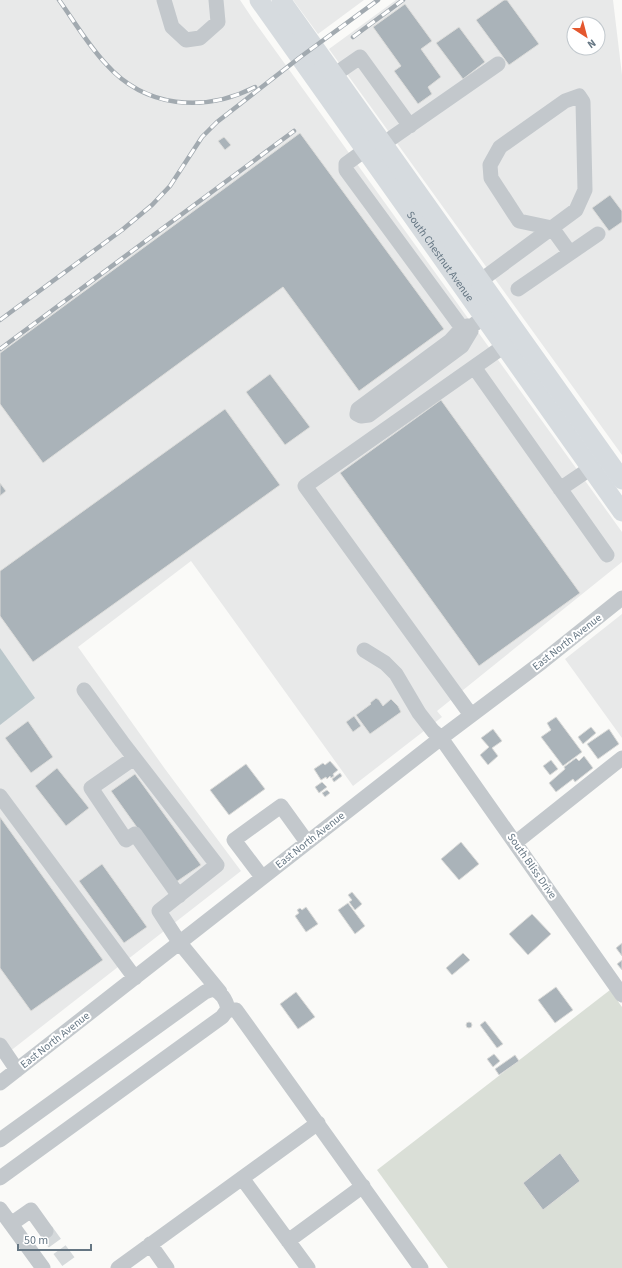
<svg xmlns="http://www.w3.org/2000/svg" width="622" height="1268" viewBox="0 0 622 1268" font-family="'Source Sans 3',sans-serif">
<rect width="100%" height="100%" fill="#fafaf8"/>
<!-- built -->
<path fill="#e8e9e9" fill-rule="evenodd" d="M0 0H240L254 21 622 532V562L437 711 442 717 353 786 191 561 78 647 165 769 241 871 0 1059Z
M293 0H364L318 34Z
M396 0H613L622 75V455L329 49ZM574 24H598V48H574Z
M622 614V738L565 659Z"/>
<!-- green -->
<path fill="#dadfd7" d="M610 990 622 1007V1268H448L377 1170Z"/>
<!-- water -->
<path fill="#bbc7cb" d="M0 648 35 698 0 725Z"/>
<!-- building -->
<path fill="#aab3b9" stroke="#dcdcda" d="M504 0H507L539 44 509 65 476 20Z
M405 4 432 41 421 49 441 77 428 87 432 94 418 104 394 71 401 66 373 27Z
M459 27 485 62 463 79 436 43Z
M300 133 444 329 359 391 283 287 43 463 0 404V353Z
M224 137 231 145 225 150 218 141Z
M610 195 622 211V222L609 231 592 208Z
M270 374 310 427 285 445 246 392Z
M441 400 580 593 479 666 340 473Z
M225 409 280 485 33 662 0 616V571Z
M0 483 6 491 0 496Z
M376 698 379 700 383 706 391 699 398 706 401 712 370 734 356 715 371 704 370 703Z
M354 716 361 726 353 732 346 722Z
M556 717 582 752 563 766 541 737 551 730 547 723Z
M28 721 53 757 31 773 5 738Z
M591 727 596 733 583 744 578 737Z
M493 729 502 741 492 748 498 756 488 765 480 755 489 747 481 738Z
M609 729 619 744 598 759 587 744Z
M584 756 593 768 575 782 573 779 556 792 549 783 565 769 564 767 576 758 579 761Z
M551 760 558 769 550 775 543 766Z
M330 761 338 770 333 774 334 776 331 778 330 776 327 779 326 777 321 780 314 769 323 763 325 765Z
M246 764 265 789 229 815 210 790Z
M57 768 89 808 66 826 35 786Z
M340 773 342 776 334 782 332 779Z
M135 774 201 865 176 882 111 791Z
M322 782 327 787 319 793 315 787Z
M327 790 330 793 325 797 322 793Z
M0 817 103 960 31 1011 0 968Z
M461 842 479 864 459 880 441 859Z
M102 864 147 927 124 943 79 881Z
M352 892 362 904 355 910 349 902 352 900 348 895Z
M348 903 365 926 355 934 338 910Z
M306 907 318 924 306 932 295 916 299 913 297 910 300 908 302 910Z
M532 914 551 934 528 955 509 934Z
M622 943V956L616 948Z
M463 953 470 960 452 975 446 968Z
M622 960V970L617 964Z
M556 987 573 1010 555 1023 538 1000Z
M296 992 315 1017 298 1029 280 1004Z
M485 1021 503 1044 497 1048 480 1025Z
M466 1025a3 3 0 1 1 6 0a3 3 0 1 1-6 0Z
M494 1054 500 1061 493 1067 487 1059Z
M515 1055 519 1061 499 1075 495 1069Z
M560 1153 580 1181 543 1210 523 1183Z"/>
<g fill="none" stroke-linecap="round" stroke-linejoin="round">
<!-- minor-tunnel -->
<path stroke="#d5d9db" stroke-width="15" stroke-dasharray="15 8" stroke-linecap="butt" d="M46 1231 73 1268"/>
<!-- minor -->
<path stroke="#c3c8cc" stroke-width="15" d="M164 0 172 27 186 40 200 38 218 22 216 0
M334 75 360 57 410 126
M383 144 498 64
M365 150 346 164V170L462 328
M480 281 576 210 585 190 583 102 579 96 565 101 500 147 490 165 491 178 519 221 552 228 570 253
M518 289 598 234
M472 326 471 331 462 346 369 415 361 416 357 414 358 409 450 341 462 328 467 326H472L484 317
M474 367 607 555
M560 489 591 468
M364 650 385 663 396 674 419 713 433 731 441 738 622 995
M84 690 122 742 217 865 159 911 179 942 220 992
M471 715 305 486 504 346
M134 758 91 788 126 840 135 834 179 896
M0 796 135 978
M515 843 622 758
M262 877 234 840 281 806 307 842
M228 1009 236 1010 421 1268
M0 1045 17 1070
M0 1083 441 738 542 662 622 598
M0 1140 205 992 213 989C222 993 226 999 228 1009L222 1017 0 1178
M242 1178 308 1268
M0 1209 43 1268
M11 1224 31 1210 46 1231
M288 1241 363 1186
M150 1244 167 1268
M118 1268 318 1123"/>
<!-- major -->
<g stroke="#d6dbdf" stroke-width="19">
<path id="s1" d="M259 0 622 512"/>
<path d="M281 0 622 480"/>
</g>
<defs>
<path id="rail" d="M59 0C74 21 88 45 106 64 145 108 204 113 255 87
M353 37 403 0
M0 320 122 230 152 205 170 186 202 137 217 122 299 58 378 0
M0 349 294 131"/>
</defs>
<!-- rail casing -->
<use href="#rail" stroke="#a2aab0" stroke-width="4.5"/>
<!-- rail -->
<use href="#rail" stroke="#fff" stroke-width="3" stroke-dasharray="9" stroke-linecap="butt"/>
</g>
<g text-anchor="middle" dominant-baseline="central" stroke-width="4" stroke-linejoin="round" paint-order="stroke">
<!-- street labels -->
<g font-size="11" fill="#657683" stroke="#fff">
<text stroke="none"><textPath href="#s1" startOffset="314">South Chestnut Avenue</textPath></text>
<text transform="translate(567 642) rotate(-38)">East North Avenue</text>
<text transform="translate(310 840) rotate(-38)">East North Avenue</text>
<text transform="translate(532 866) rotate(55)">South Bliss Drive</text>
<text transform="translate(55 1040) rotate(-38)">East North Avenue</text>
</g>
</g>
<!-- north arrow -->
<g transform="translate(586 36) rotate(144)"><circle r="19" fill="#ffffff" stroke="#c1c8cd"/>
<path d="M0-3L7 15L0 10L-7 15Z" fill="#e4572e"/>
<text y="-6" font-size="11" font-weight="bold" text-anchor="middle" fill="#657683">N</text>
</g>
<!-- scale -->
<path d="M18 1244v6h73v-6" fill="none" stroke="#657683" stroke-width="2"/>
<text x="24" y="1244" font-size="12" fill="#657683" stroke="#ffffff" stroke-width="3" paint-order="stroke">50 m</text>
</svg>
